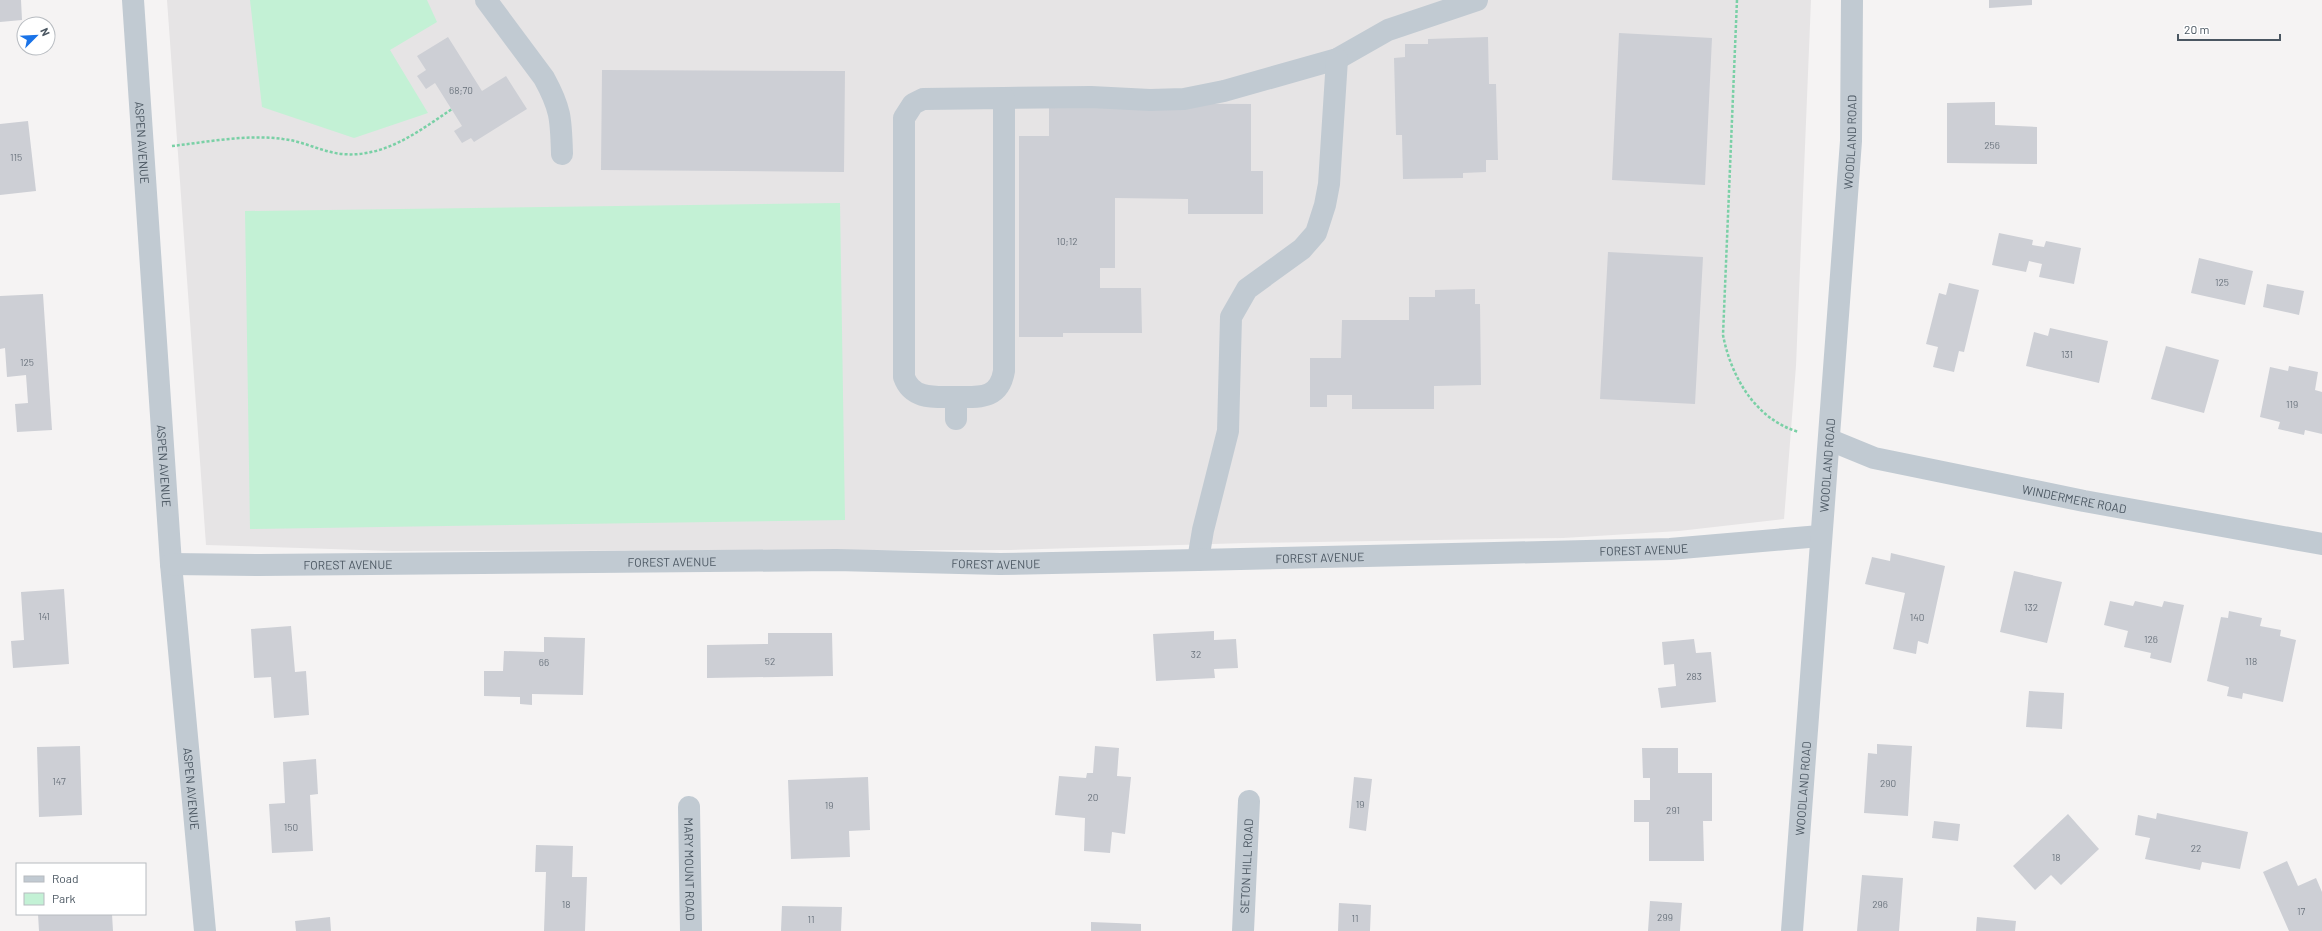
<svg xmlns="http://www.w3.org/2000/svg" width="2322" height="931" viewBox="0 0 2322 931" font-family="Barlow,sans-serif">
<rect width="100%" height="100%" fill="#f5f3f3"/>
<!-- education -->
<path fill="#e6e4e5" d="M167 0H1811L1796 366 1784 519 1679 531 1563 538 1247 543 1011 550 392 551 206 545Z"/>
<!-- green -->
<path fill="#c3f1d5" d="M250 0H427L437 22 390 50 428 113 354 138 262 107Z
M840 203 845 520 250 529 245 211Z"/>
<!-- building -->
<path fill="#cdcfd5" d="M0 0H21L22 20 0 22Z
M1989 0H2032V5L1989 8Z
M1619 33 1712 38 1705 185 1612 180Z
M448 37 482 91 506 76 527 109 474 142 471 138 462 143 454 131 462 126 435 83 426 89 417 76 426 70 417 56Z
M1488 37 1489 84H1496L1498 160H1486V172L1463 173V178L1403 179 1402 135H1396L1394 58 1405 57V44H1428V39Z
M602 70 845 71 844 172 601 170Z
M1995 102V125L2037 127V164L1947 163V103Z
M1049 103 1251 104V171H1263V214H1188V199L1115 198V268H1100V288H1141L1142 333H1063V337H1019V136H1049Z
M28 121 36 191 0 195V124Z
M1999 233 2033 240 2032 245 2044 247 2046 241 2081 248 2074 284 2039 277 2042 264 2029 261 2026 272 1992 265Z
M1608 252 1703 257 1695 404 1600 399Z
M2199 258 2253 271 2245 305 2191 293Z
M1949 283 1979 290 1964 352 1959 351 1954 372 1933 367 1938 347 1926 344 1939 293 1946 295Z
M2267 284 2304 291 2299 315 2263 307Z
M1475 289V304H1480L1481 385 1434 386V409H1352V395H1327V407H1310V358H1341L1342 320H1409V297H1435V290Z
M43 294 52 430 17 432 15 404 28 403 26 375 7 377 5 348 0 349V296Z
M2050 328 2108 341 2099 383 2026 366 2034 332 2048 336Z
M2166 346 2219 360 2204 413 2151 399Z
M2289 366 2318 372 2315 390 2322 392V434L2305 430 2304 435 2278 429 2280 422 2260 417 2270 367 2288 371Z
M1891 553 1945 566 1928 644 1918 641 1916 654 1893 649 1905 593 1865 584 1872 557 1890 561Z
M2014 571 2062 582 2047 643 2000 632Z
M64 589 69 664 13 668 11 641 24 640 21 592Z
M2110 601 2133 606 2135 601 2162 607 2164 601 2184 605 2171 663 2150 658 2151 653 2124 647 2128 631 2104 625Z
M2229 611 2262 618 2260 626 2281 630 2280 636 2296 640 2283 702 2243 693 2242 699 2227 696 2229 687 2207 681 2221 617 2228 618Z
M291 626 295 672 306 671 309 715 274 718 271 677 254 678 251 629Z
M1214 631V640L1236 639 1238 668 1214 669 1215 678 1156 681 1153 634Z
M768 633H832L833 676 707 678V645L768 644Z
M544 637 585 638 583 695 532 694V705L520 704V697L484 696V671H503L504 651 544 652Z
M1694 639 1696 653 1711 652 1716 702 1661 708 1658 688 1676 686 1674 664 1664 665 1662 642Z
M2029 691 2064 693 2062 729 2026 727Z
M1877 744 1912 746 1908 816 1864 813 1868 753 1877 754Z
M80 746 82 815 39 817 37 747Z
M1095 746 1119 748 1117 776 1131 777 1125 834 1112 832 1110 853 1084 851 1085 818 1055 815 1059 776 1086 778 1087 773H1093Z
M1642 748H1678V773H1712V821H1703L1704 861H1649V822H1634V800H1650V778H1643Z
M316 759 318 794 310 795 313 851 272 853 269 804 285 803 283 762Z
M868 777 870 830 849 831 850 857 791 859 788 780Z
M1354 777 1372 779 1366 831 1349 828Z
M2157 813 2248 832 2240 869 2202 862 2200 870 2145 859 2150 838 2135 835 2138 815 2156 819Z
M2068 814 2099 849 2061 885 2051 875 2035 890 2013 866Z
M1934 821 1960 824 1958 841 1932 838Z
M536 845 573 846 572 877H587L585 931H544L546 872H535Z
M2287 861 2298 886 2316 878 2322 892V931H2289L2263 872Z
M1862 875 1903 878 1899 931H1857Z
M1650 901 1682 903 1680 931H1648Z
M1339 903 1371 905 1370 931H1338Z
M782 906 842 907 841 931H781Z
M38 914H112L113 931H39Z
M330 917 331 931H296L295 921Z
M1977 917 2016 921 2015 931H1976Z
M1091 922 1141 924V931H1091Z"/>
<g fill="none" stroke-linecap="round" stroke-linejoin="round">
<!-- path -->
<path stroke="#7ad0a6" stroke-width="2.5" stroke-dasharray="3 2" stroke-linecap="butt" d="M1737 0 1723 335C1731 377 1756 420 1799 432
M172 146C208 142 247 134 283 139 303 141 322 152 342 154 385 158 419 131 452 109"/>
<!-- minor -->
<g stroke="#c1cad2" stroke-width="22">
<path id="s1" d="M133 0 171 564 205 931"/>
<path d="M486 0 544 78C561 109 561 119 562 154"/>
<path d="M1004 98 1091 97 1150 100 1184 99 1224 91 1337 59 1388 30 1477 0"/>
<path d="M956 419V397C979 397 999 400 1004 371V98L923 99 913 104 904 118V377C912 400 935 397 956 397"/>
<path id="s2" d="M1830 440 1874 458 2084 501 2322 544"/>
<path d="M1198 560 1203 530 1228 431 1231 317 1247 289 1302 249 1316 233 1325 205 1329 184 1337 59"/>
<path id="s3" d="M171 564 259 565 836 560 1000 564 1198 560 1670 549 1820 536"/>
<path id="s4" d="M689 807 691 931"/>
<path id="s5" d="M1243 931 1249 801"/>
<path id="s6" d="M1792 931 1851 141 1852 0"/>
</g>
</g>
<g text-anchor="middle" dominant-baseline="central" stroke-width="3" stroke-linejoin="round" paint-order="stroke">
<!-- number labels -->
<g font-size="10" fill="#6b747e">
<text x="461" y="90">68;70</text>
<text x="1992" y="145">256</text>
<text x="16" y="157">115</text>
<text x="1067" y="241">10;12</text>
<text x="2222" y="282">125</text>
<text x="2067" y="354">131</text>
<text x="27" y="362">125</text>
<text x="2292" y="404">119</text>
<text x="2031" y="607">132</text>
<text x="44" y="616">141</text>
<text x="1917" y="617">140</text>
<text x="2151" y="639">126</text>
<text x="1196" y="654">32</text>
<text x="770" y="661">52</text>
<text x="2251" y="661">118</text>
<text x="544" y="662">66</text>
<text x="1694" y="676">283</text>
<text x="59" y="781">147</text>
<text x="1888" y="783">290</text>
<text x="1093" y="797">20</text>
<text x="1360" y="804">19</text>
<text x="829" y="805">19</text>
<text x="1673" y="810">291</text>
<text x="291" y="827">150</text>
<text x="2196" y="848">22</text>
<text x="2056" y="857">18</text>
<text x="566" y="904">18</text>
<text x="1880" y="904">296</text>
<text x="2301" y="911">17</text>
<text x="1665" y="917">299</text>
<text x="1355" y="918">11</text>
<text x="811" y="919">11</text>
</g>
<!-- street labels -->
<g font-size="12" fill="#4a5661" stroke="#fff">
<text stroke="none"><textPath href="#s1" startOffset="143">ASPEN AVENUE</textPath></text>
<text stroke="none"><textPath href="#s6" startOffset="791">WOODLAND ROAD</textPath></text>
<text stroke="none"><textPath href="#s1" startOffset="467">ASPEN AVENUE</textPath></text>
<text stroke="none"><textPath href="#s6" startOffset="467">WOODLAND ROAD</textPath></text>
<text stroke="none"><textPath href="#s2" startOffset="252">WINDERMERE ROAD</textPath></text>
<text stroke="none"><textPath href="#s3" startOffset="1473">FOREST AVENUE</textPath></text>
<text stroke="none"><textPath href="#s3" startOffset="1149">FOREST AVENUE</textPath></text>
<text stroke="none"><textPath href="#s3" startOffset="501">FOREST AVENUE</textPath></text>
<text stroke="none"><textPath href="#s3" startOffset="825">FOREST AVENUE</textPath></text>
<text stroke="none"><textPath href="#s3" startOffset="177">FOREST AVENUE</textPath></text>
<text stroke="none"><textPath href="#s1" startOffset="791">ASPEN AVENUE</textPath></text>
<text stroke="none"><textPath href="#s6" startOffset="143">WOODLAND ROAD</textPath></text>
<text stroke="none"><textPath href="#s5" startOffset="65">SETON HILL ROAD</textPath></text>
<text stroke="none"><textPath href="#s4" startOffset="62">MARY MOUNT ROAD</textPath></text>
</g>
</g>
<!-- legend -->
<rect x="16" y="863" width="130" height="52" fill="#ffffff" stroke="#b7bbc0"/>
<rect x="24" y="876" width="20" height="6" fill="#c1cad2" stroke="#b7bbc0"/>
<text x="52" y="883" font-size="12" fill="#4a5661">Road</text>
<rect x="24" y="893" width="20" height="12" fill="#c3f1d5" stroke="#b7bbc0"/>
<text x="52" y="903" font-size="12" fill="#4a5661">Park</text>
<!-- north arrow -->
<g transform="translate(36 36) rotate(66)"><circle r="19" fill="#ffffff" stroke="#b7bbc0"/>
<path d="M0-3L7 15L0 10L-7 15Z" fill="#1a73e8"/>
<text y="-6" font-size="11" font-weight="bold" text-anchor="middle" fill="#4a5661">N</text>
</g>
<!-- scale -->
<path d="M2178 34v6h102v-6" fill="none" stroke="#4a5661" stroke-width="2"/>
<text x="2184" y="34" font-size="12" fill="#4a5661" stroke="#ffffff" stroke-width="3" paint-order="stroke">20 m</text>
</svg>
